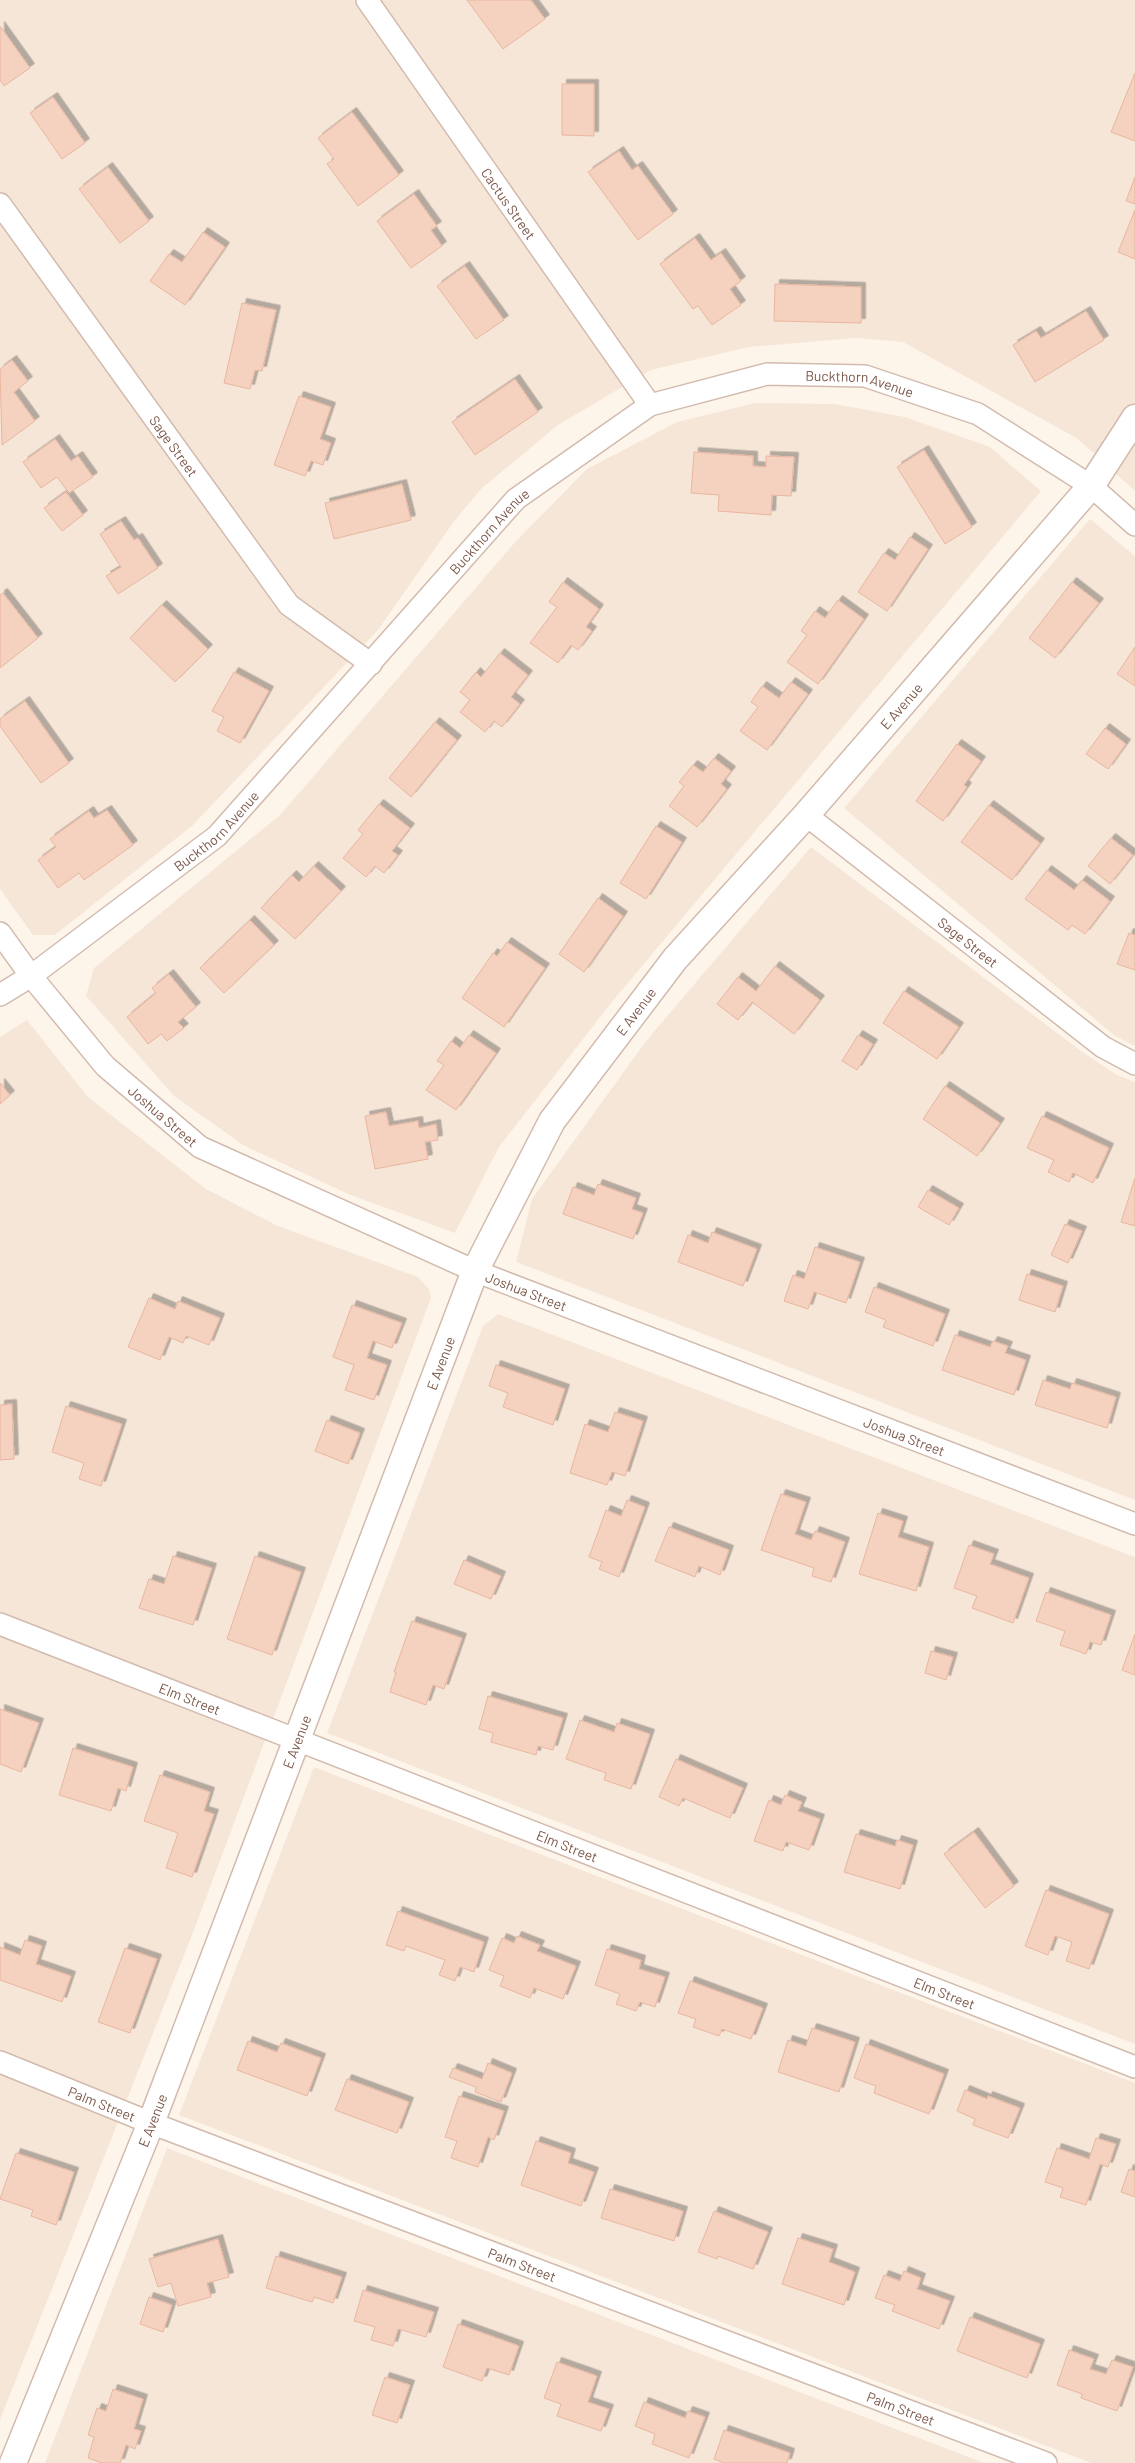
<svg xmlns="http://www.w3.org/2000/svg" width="1135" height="2463" viewBox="0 0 1135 2463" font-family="Barlow,sans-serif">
<defs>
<filter id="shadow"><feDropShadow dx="4.5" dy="-4.5" stdDeviation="0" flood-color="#0004"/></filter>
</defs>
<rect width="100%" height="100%" fill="#fef5ea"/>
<!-- residential -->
<path fill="#f6e6d8" d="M0 0H1135V491L1078 439 903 342 856 338 749 347 651 370 558 425 482 488 455 520 378 630 193 825 55 935H33L0 889Z
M755 403 835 404 905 417 990 447 1041 491 611 1003 499 1147 455 1233 348 1194 243 1145 174 1096 86 996 94 968 281 814 516 541 587 469 677 422Z
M1090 519 1135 556V1046L1115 1036 844 808Z
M811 847 1081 1051 1117 1075 1135 1082V1500L516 1262 532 1199 646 1041Z
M27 1020 88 1097 206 1189 278 1226 418 1277 429 1289 431 1298 194 1930 0 2420V1037Z
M498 1314 1135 1557V2044L327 1733 483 1326Z
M314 1767 1135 2083V2463H1091L179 2115Z
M167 2148 984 2463H45Z"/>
<!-- building -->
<path fill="#f5d1c0" stroke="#e9b69f" filter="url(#shadow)" d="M467 0H531L545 19 503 49Z
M0 26 30 68 4 86 0 80Z
M1135 73V141L1111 132Z
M562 84H594V136L562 135Z
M53 97 85 143 62 159 30 113Z
M352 112 399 175 358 206 327 164 334 159 318 138Z
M619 151 632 170 638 166 673 214 638 240 588 172Z
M108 167 149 221 120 243 79 189Z
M1135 177V204L1126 201Z
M414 194 437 226 431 230 442 246 411 268 377 221Z
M1135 210V259L1118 252Z
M203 232 225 247 185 305 150 281 169 254 182 262Z
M695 238 711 260 721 253 741 281 730 289 741 305 712 325 698 306 693 309 660 264Z
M465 266 504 320 476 339 437 286Z
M775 284 861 287V323L774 321Z
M242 303 276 310 262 371 255 370 250 389 224 383Z
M1086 311 1104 340 1035 382 1013 345 1036 331 1041 338Z
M12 360 28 381 14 392 35 421 2 445 0 369Z
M515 379 538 412 475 455 452 422Z
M299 396 331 407 320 439 331 443 323 465 311 461 305 476 274 465Z
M55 439 71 461 78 456 93 477 69 493 57 477 41 488 23 462Z
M924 450 972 527 945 544 897 467Z
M694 452 753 456V466L766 467V456L794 457 791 496 772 495 771 515 718 511 719 495 691 493Z
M402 484 411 520 334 539 325 503Z
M66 492 83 515 62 531 44 508Z
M121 521 134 540 138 538 158 568 118 594 106 576 121 567 100 534Z
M910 537 928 549 887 611 858 592 884 553 895 560Z
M563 582 599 609 586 627 592 631 578 650 571 645 558 663 530 643 557 607 549 602Z
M1072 582 1099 603 1055 658 1029 638Z
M3 593 38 638 0 668V595Z
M838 600 864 619 818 684 787 662 807 635 801 631 815 611 825 618Z
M162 605 208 649 175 682 130 638Z
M1135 647V686L1117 674Z
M500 653 528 675 511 697 520 704 502 727 494 721 485 732 460 712 470 700 460 692 476 672 481 677Z
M234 672 269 691 240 743 217 731 224 717 212 711Z
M791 682 808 694 767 750 740 731 758 707 751 702 762 686 779 698Z
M25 701 69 763 41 783 0 726V719Z
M435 722 457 740 411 797 389 778Z
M1105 728 1126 744 1108 769 1086 754Z
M957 744 981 761 964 785 967 787 943 821 916 801Z
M714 758 731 771 721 784 727 789 697 827 669 806 684 786 679 782 693 765 703 772Z
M379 804 410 828 392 851 398 855 384 873 375 866 366 877 343 858 363 834 358 830Z
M989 805 1040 843 1012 880 961 842Z
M107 810 133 845 84 880 79 873 58 888 38 860 56 847 50 839 89 811 94 818Z
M656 826 682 842 646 899 620 883Z
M1111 838 1133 855 1110 884 1088 866Z
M314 866 341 891 295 939 261 908 292 875 299 882Z
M1047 870 1074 890 1082 880 1110 901 1085 934 1072 925 1068 930 1025 899Z
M598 898 623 916 584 972 559 954Z
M250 920 274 945 224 993 200 968Z
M1129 933 1135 935V970L1117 964Z
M507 942 545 968 504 1027 462 998 493 953 497 956Z
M775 966 820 1000 794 1034 752 1002 738 1020 717 1004 738 977 756 991Z
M169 974 196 1007 178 1022 184 1028 167 1041 161 1034 148 1044 127 1017 156 993 152 988Z
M904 991 959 1027 937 1059 883 1023Z
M469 1035 496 1053 456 1110 426 1090 444 1065 437 1061 451 1041 460 1048Z
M858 1035 873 1044 857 1070 842 1061Z
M0 1083 10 1095 0 1104Z
M945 1086 1000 1123 977 1156 923 1119Z
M386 1112 389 1126 418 1121 419 1128 436 1124 438 1140 425 1142 428 1159 375 1169 365 1116Z
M1042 1116 1109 1148 1093 1183 1073 1173 1069 1182 1048 1172 1054 1160 1027 1148Z
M1135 1178V1226L1121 1222Z
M598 1184 636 1198 632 1209 643 1213 633 1239 563 1214 573 1187 594 1195Z
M928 1190 959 1208 949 1225 918 1207Z
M1065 1224 1082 1231 1068 1263 1051 1255Z
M712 1232 757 1249 743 1286 678 1262 688 1235 708 1243Z
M815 1247 860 1262 846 1303 814 1292 808 1309 784 1301 793 1275 804 1279Z
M1027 1274 1063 1286 1055 1312 1019 1300Z
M874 1287 945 1314 933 1346 883 1327 886 1320 865 1312Z
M149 1298 175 1309 178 1301 220 1318 209 1345 186 1336 183 1343 169 1337 160 1360 128 1347Z
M352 1305 402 1323 392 1348 373 1341 367 1358 387 1365 374 1400 345 1390 354 1365 333 1357Z
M955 1335 990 1347 993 1341 1008 1346 1005 1353 1026 1360 1014 1395 942 1370Z
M496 1365 565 1389 553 1425 503 1407 508 1393 489 1386Z
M1043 1380 1070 1389 1072 1383 1116 1397 1107 1428 1035 1405Z
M12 1404 14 1459 0 1460V1405Z
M66 1406 122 1424 101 1486 79 1479 84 1463 52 1452Z
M615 1412 643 1421 625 1476 612 1472 607 1485 570 1473 585 1424 608 1432Z
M327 1420 360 1433 348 1464 315 1451Z
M781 1494 806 1502 795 1534 811 1540 815 1531 845 1542 831 1582 812 1576 814 1568 761 1550Z
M627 1500 645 1507 619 1577 599 1569 602 1562 589 1557 606 1510 621 1516Z
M878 1513 903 1521 898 1537 929 1547 916 1591 859 1574Z
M669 1527 729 1550 720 1575 699 1566 695 1577 655 1561Z
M969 1545 994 1554 990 1564 1029 1578 1013 1623 972 1608 977 1596 954 1588Z
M173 1556 212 1568 193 1625 139 1608 149 1579 164 1584Z
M255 1556 301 1572 272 1655 227 1639Z
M464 1560 501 1576 491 1599 454 1584Z
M1046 1592 1111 1615 1101 1645 1090 1642 1086 1654 1060 1645 1065 1631 1036 1621Z
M412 1621 462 1638 444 1689 433 1685 426 1705 390 1692 396 1672H394Z
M1135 1634V1675L1122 1670Z
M931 1651 953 1657 946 1680 925 1673Z
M488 1696 563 1718 553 1750 538 1746 536 1755 491 1742 493 1733 479 1729Z
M0 1709 39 1723 21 1772 0 1764Z
M580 1720 614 1732 617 1723 650 1734 631 1789 604 1780 606 1773 566 1759Z
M73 1748 133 1767 126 1791 118 1788 111 1811 59 1795Z
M676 1759 743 1788 730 1818 683 1798 679 1806 659 1797Z
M160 1775 210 1792 204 1811 214 1814 192 1877 166 1868 178 1833 144 1821Z
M785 1795 802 1802 798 1811 820 1819 809 1850 786 1842 783 1851 754 1841 769 1800 781 1805Z
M974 1832 1014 1886 985 1908 944 1854Z
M856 1834 895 1846 897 1840 913 1845 900 1889 844 1872Z
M1046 1890 1109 1914 1089 1969 1066 1961 1072 1942 1055 1936 1048 1955 1025 1946Z
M398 1911 484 1942 474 1972 460 1967 455 1981 439 1975 445 1960 406 1946 404 1951 386 1945Z
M517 1936 540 1945 537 1951 576 1966 563 1999 534 1988 530 1998 500 1986 504 1976 489 1970 502 1938 514 1943Z
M25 1940 42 1946 36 1964 71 1976 62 2002 0 1980V1947L20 1955Z
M125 1948 157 1959 130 2033 98 2022Z
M607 1949 641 1960 639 1969 665 1977 655 2007 640 2002 636 2011 616 2004 620 1994 595 1985Z
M690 1981 763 2008 751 2039 722 2029 719 2036 693 2027 696 2019 678 2013Z
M812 2028 855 2042 839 2092 778 2072 788 2040 806 2046Z
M248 2041 277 2052 281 2043 321 2058 307 2096 237 2070Z
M866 2044 944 2074 929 2114 874 2093 876 2086 854 2078Z
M488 2063 512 2073 501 2102 475 2092 476 2087 449 2077 453 2068 482 2079Z
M347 2079 409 2102 397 2133 335 2110Z
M965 2090 987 2099 988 2096 1020 2108 1008 2138 973 2125 975 2119 957 2111Z
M459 2096 504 2111 494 2140 488 2137 478 2167 451 2158 457 2141 445 2137Z
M1096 2138 1116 2144 1108 2167 1100 2164 1086 2205 1060 2197 1063 2188 1045 2182 1057 2148 1089 2159Z
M536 2141 571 2153 568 2163 594 2172 581 2206 521 2185Z
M16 2153 74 2172 56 2225 31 2216 33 2210 0 2199Z
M1129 2169 1135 2171V2197L1121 2192Z
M610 2189 683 2211 674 2241 601 2218Z
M714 2211 768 2232 753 2269 718 2256 717 2259 698 2252Z
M798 2238 833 2249 829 2262 855 2272 844 2305 782 2284Z
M218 2239 229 2277 207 2283 211 2297 178 2306 171 2283 158 2287 149 2259Z
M276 2256 342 2277 333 2303 314 2297 312 2302 266 2288Z
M904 2271 921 2278 917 2289 950 2301 939 2329 892 2311 895 2305 875 2298 884 2275 900 2281Z
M363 2290 434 2312 426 2337 398 2329 393 2346 371 2340 375 2327 354 2321Z
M149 2297 172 2305 163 2332 140 2324Z
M970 2317 1040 2344 1027 2378 957 2351Z
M458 2324 519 2346 509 2375 487 2368 482 2381 443 2367Z
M1069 2350 1094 2359 1090 2369 1106 2374 1112 2360 1133 2367 1117 2411 1081 2398 1082 2394 1057 2385Z
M557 2362 597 2376 588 2402 609 2409 601 2431 557 2416 561 2404 544 2398Z
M385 2377 410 2385 397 2423 372 2415Z
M113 2389 143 2399 134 2429 141 2431 135 2449 126 2445 120 2463H102L88 2458 94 2437 88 2435 97 2408 106 2411Z
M644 2402 685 2418 688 2411 705 2417 689 2458 652 2444 655 2434 635 2426Z
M724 2430 790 2453 787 2463H724L714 2459Z"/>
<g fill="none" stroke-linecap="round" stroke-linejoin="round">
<defs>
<g id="minor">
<path id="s1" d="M367 0 650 405"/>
<path id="s2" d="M0 204 289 605 371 664"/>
<path id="s3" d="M806 815 1103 1047 1135 1064"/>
<path id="s4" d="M0 933 31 976 105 1066 200 1147 475 1271 1135 1524"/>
<path id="s5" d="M0 995 31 976 217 836 516 499 650 405 767 374 865 376 978 414 1091 486 1135 525"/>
<path id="s6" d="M0 1624 1135 2067"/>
<path id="s7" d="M0 2062 151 2123 1046 2463"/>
</g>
<g id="tertiary">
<path id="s8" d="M13 2463 151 2123 475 1271 552 1121 675 959 806 815 1091 486 1135 418"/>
</g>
</defs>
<!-- minor casing -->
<use href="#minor" stroke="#d2bbae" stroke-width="24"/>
<!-- tertiary casing -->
<use href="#tertiary" stroke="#d2bbae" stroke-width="29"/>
<!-- minor -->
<use href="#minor" stroke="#fff" stroke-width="21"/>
<!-- tertiary -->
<use href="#tertiary" stroke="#fff" stroke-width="26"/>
</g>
<g text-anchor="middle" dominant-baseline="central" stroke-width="5" stroke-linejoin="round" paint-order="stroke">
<!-- street labels -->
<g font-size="14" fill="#7c584b" stroke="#fff9f2">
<text stroke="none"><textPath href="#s1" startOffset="248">Cactus Street</textPath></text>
<text stroke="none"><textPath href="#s5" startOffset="1098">Buckthorn Avenue</textPath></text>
<text stroke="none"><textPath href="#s2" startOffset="298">Sage Street</textPath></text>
<text stroke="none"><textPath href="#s5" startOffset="678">Buckthorn Avenue</textPath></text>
<text stroke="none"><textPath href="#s8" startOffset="1990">E Avenue</textPath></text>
<text stroke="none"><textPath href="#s5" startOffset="272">Buckthorn Avenue</textPath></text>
<text stroke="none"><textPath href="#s3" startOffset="206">Sage Street</textPath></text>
<text stroke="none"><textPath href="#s8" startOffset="1585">E Avenue</textPath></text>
<text stroke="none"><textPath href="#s4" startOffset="246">Joshua Street</textPath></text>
<text stroke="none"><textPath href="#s4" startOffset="651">Joshua Street</textPath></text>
<text stroke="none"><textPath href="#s8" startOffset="1180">E Avenue</textPath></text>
<text stroke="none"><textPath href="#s4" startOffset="1056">Joshua Street</textPath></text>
<text stroke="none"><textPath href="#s6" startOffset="204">Elm Street</textPath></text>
<text stroke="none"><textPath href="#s8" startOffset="775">E Avenue</textPath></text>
<text stroke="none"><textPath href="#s6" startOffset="609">Elm Street</textPath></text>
<text stroke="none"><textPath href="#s6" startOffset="1014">Elm Street</textPath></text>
<text stroke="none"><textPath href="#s7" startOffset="110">Palm Street</textPath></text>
<text stroke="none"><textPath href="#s8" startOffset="370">E Avenue</textPath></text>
<text stroke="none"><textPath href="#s7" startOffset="560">Palm Street</textPath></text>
<text stroke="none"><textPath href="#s7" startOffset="965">Palm Street</textPath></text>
</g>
</g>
</svg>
